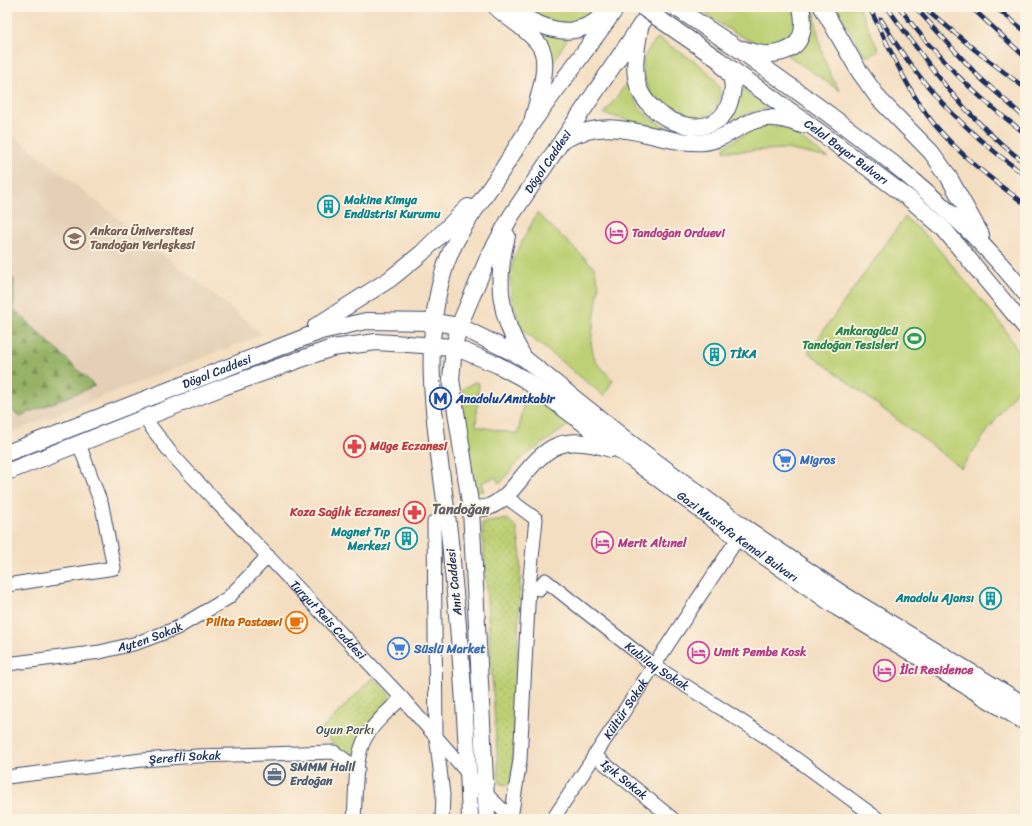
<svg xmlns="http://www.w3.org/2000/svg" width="1032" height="826" viewBox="0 0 1032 826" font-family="Sriracha,sans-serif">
<defs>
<pattern id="forest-firs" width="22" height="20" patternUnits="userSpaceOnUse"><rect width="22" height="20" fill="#96b266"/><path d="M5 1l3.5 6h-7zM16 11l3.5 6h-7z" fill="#7a9157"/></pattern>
<pattern id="park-dots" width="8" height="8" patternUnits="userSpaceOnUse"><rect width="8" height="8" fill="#bdd074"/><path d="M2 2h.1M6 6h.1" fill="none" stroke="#a2b367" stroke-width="1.8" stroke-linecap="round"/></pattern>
</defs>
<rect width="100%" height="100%" fill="#fcf5e5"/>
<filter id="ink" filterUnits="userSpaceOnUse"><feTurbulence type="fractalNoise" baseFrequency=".025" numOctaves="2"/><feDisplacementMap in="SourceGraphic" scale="8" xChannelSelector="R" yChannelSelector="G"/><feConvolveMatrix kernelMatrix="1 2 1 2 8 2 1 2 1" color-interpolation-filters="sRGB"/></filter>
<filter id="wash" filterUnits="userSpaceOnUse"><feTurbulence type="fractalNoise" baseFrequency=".012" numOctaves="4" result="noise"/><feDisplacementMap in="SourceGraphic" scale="16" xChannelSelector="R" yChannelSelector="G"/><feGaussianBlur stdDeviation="0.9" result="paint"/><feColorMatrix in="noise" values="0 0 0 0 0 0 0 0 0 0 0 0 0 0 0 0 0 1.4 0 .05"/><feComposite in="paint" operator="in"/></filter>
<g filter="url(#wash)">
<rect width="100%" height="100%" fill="#f4dec1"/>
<!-- built -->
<path fill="#e5d0b7" d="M7 131 22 142 263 334 7 434Z"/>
<!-- green -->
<path fill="#bdd074" stroke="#6c8069" d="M521 7H596C574 36 547 21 521 7Z
M695 7H791C797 15 797 24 793 33 777 70 715 19 695 7Z
M809 7 814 9C818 39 823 66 840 91L787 55 811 22Z
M835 7H859L879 51 866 57Z
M539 31 570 34 550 68Z
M658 38C676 51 701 62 715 80 720 87 721 95 718 103 709 127 675 119 660 106 650 96 640 75 643 61 645 52 652 45 658 38Z
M629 80C637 110 643 116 671 129V131L604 114Z
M740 87 768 108 750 113 724 126 722 124Z
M767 125 784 127 829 158 786 149 747 151H724V147L750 131Z
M537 213 594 267 599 285 591 343 595 361 613 380 604 396 521 329 511 296 510 274 514 257Z
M905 217 931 240 1002 325 1025 363V379L961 468 808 352Z
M474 382 479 383 476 426 518 434 525 400 544 404 570 424 517 462 500 484 495 477 481 483 484 491 475 492 461 401 463 389Z"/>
<!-- forest -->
<path fill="url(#forest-firs)" stroke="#587062" d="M7 273 14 279V309L95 386 20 416 7 407Z"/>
<!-- park -->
<path fill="url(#park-dots)" stroke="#6c8069" d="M508 519 517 528 521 557 512 785 499 784 482 523Z
M373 677 393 698 354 761 320 731Z"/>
</g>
<g filter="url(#ink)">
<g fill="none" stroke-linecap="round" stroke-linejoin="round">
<defs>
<g id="minor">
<path id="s1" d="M145 419 170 452 191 475 402 698 486 794 512 819"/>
<path id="s2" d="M506 497 536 519 529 587 539 589 545 580 653 665 769 739 878 819"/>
<path d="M7 585 114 568 102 506 79 444"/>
<path id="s3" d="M7 664 100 652 137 643 177 628 228 598 268 556"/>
<path id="s4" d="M594 755 673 819"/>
<path id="s5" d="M7 777 142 760 197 756 334 752 358 769"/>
<path d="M511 818 520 760 529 587"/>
<path d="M354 819C356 796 354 756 366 737 375 722 389 710 402 698"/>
<path d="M442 819 443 795 436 735 434 522 447 515"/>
<path id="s6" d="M553 819 738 538"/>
</g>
<g id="major">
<path d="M496 7C509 20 530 30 540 46 551 64 538 98 533 118"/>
<path d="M511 7C525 20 555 34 574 30 587 28 600 19 609 11"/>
<path d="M822 7 859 71 879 99 931 152 947 174 981 235"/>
<path d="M640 27C637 48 631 71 640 91 655 124 717 146 730 101 733 93 734 85 731 77 729 73 725 69 722 65"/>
<path d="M737 48C840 122 945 193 1025 293"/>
<path d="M742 49C750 51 761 55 770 54 800 52 807 34 801 7"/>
<path id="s7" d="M719 60 817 130 911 200 943 228 1025 327"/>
<path d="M563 140C620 111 650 145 704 142 727 140 744 119 767 118 779 117 791 121 802 125"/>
<path d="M507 236C495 282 499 316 524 358"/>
<path d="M316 326 390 279 422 253 468 207"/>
<path id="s8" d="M7 453 321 331 366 321 434 322 459 326 524 358 629 442 744 527 844 595 1025 705"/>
<path id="s9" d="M7 472 223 387 332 348 376 342 454 347 498 365 524 379 738 538 838 608 1025 722"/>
<path d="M471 509C476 508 484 509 489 507 502 501 510 492 519 481 548 444 563 434 611 449"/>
<path d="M470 819C467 723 459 628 449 532 439 444 417 351 446 264 457 232 478 206 497 178 509 160 520 141 532 123 560 84 589 46 617 7"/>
<path id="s10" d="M487 819 471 509 451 379 454 347 459 326 488 258 511 216 653 7"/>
</g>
</defs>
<!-- minor casing -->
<use href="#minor" stroke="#3c496d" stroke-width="15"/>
<!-- major casing -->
<use href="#major" stroke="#3c496d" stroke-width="18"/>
<!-- minor -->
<use href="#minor" stroke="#fff" stroke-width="13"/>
<!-- major -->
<use href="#major" stroke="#fff" stroke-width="16"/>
<defs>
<path id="rail" d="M869 7C889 46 906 89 934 124 960 155 992 180 1025 204
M887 7C931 68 964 117 1025 163
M899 7C936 57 975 97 1025 133
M915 7 978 76 1025 118
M924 7 975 50 1025 88
M971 7 1025 57
M995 7 1025 31
M881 19C917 83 966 133 1025 175"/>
</defs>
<!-- rail casing -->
<use href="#rail" stroke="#1b2f5e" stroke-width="4.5"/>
<!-- rail -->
<use href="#rail" stroke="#fcf5e5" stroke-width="3" stroke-dasharray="9" stroke-linecap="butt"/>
<defs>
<path id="major-bridge" d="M642 7 719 60
M675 7 737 48"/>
</defs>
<!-- major-bridge casing -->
<use href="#major-bridge" stroke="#3c496d" stroke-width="18" stroke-linecap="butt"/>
<!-- major-bridge -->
<use href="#major-bridge" stroke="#fff" stroke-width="16"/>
</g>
</g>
<!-- icons -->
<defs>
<symbol id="building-ring" viewBox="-11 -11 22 22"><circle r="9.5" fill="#fcf5e5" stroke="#0f9aa8" stroke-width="1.5"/><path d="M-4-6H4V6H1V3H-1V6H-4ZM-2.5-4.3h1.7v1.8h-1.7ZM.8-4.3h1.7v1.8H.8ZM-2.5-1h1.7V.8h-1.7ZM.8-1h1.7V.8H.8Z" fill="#0f9aa8"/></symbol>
<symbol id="hotel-ring" viewBox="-11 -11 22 22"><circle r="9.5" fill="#fcf5e5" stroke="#d1479c" stroke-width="1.5"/><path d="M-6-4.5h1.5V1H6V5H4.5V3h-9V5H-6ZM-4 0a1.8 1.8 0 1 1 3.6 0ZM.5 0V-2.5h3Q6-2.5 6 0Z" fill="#d1479c"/></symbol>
<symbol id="university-ring" viewBox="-11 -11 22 22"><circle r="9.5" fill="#fcf5e5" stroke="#8d6e63" stroke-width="1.5"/><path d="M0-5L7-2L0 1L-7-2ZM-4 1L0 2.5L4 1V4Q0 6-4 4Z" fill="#8d6e63"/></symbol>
<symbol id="stadium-ring" viewBox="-11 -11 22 22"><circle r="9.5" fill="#fcf5e5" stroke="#2e9e5b" stroke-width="1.5"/><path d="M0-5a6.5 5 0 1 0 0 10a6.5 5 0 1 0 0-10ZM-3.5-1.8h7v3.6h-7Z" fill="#2e9e5b"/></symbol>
<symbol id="metro-ring" viewBox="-11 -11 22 22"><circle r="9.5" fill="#fcf5e5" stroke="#1a4fb4" stroke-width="1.5"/><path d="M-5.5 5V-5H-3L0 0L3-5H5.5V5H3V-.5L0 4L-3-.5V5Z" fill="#1a4fb4"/></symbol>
<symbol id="pharmacy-ring" viewBox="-11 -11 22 22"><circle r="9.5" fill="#fcf5e5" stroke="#e0444e" stroke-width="1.5"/><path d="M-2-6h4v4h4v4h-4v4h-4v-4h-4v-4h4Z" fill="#e0444e"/></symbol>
<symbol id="supermarket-ring" viewBox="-11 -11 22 22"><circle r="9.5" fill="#fcf5e5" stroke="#3f7fe0" stroke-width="1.5"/><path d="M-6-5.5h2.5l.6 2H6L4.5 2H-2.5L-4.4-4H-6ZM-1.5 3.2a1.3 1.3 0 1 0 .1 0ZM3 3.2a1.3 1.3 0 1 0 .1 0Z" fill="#3f7fe0"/></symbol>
<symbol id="cafe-ring" viewBox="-11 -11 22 22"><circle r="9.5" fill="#fcf5e5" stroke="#e8710a" stroke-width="1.5"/><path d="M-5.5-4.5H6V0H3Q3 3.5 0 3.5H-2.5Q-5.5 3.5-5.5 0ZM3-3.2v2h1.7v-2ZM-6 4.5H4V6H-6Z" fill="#e8710a"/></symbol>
<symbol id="office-ring" viewBox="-11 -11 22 22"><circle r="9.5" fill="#fcf5e5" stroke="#5c6f8a" stroke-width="1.5"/><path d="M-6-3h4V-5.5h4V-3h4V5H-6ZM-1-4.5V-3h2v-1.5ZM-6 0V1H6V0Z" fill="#5c6f8a"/></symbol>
</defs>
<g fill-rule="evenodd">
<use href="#building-ring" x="316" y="194" width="25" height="25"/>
<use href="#hotel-ring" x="604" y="220" width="25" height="25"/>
<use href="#university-ring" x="62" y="226" width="25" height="25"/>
<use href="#stadium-ring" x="902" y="326" width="25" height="25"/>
<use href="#building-ring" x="702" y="342" width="25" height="25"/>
<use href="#metro-ring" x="428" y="386" width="25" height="25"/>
<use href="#pharmacy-ring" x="342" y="434" width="25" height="25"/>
<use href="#supermarket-ring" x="772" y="448" width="25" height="25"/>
<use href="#pharmacy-ring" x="402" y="500" width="25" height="25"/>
<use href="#building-ring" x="394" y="526" width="25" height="25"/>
<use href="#hotel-ring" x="590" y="530" width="25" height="25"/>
<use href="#building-ring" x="978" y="586" width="25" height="25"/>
<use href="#cafe-ring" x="284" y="610" width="25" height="25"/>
<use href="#supermarket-ring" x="386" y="636" width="25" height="25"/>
<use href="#hotel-ring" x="686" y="640" width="25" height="25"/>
<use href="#hotel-ring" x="872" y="658" width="25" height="25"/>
<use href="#office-ring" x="262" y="762" width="25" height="25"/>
</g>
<g text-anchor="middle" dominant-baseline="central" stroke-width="3.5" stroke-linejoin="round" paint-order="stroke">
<!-- street labels -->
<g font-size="12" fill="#1b2f5e" stroke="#fcf5e5">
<text stroke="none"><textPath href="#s7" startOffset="157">Celal Bayar Bulvarı</textPath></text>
<text stroke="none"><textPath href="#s10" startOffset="683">Dögol Caddesi</textPath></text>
<text stroke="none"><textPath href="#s8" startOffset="225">Dögol Caddesi</textPath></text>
<text stroke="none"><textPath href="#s9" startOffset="813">Gazi Mustafa Kemal Bulvarı</textPath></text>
<text transform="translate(454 582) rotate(-96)">Anıt Caddesi</text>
<text stroke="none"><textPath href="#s1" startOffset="272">Turgut Reis Caddesi</textPath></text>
<text stroke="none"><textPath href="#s3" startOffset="146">Ayten Sokak</textPath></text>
<text stroke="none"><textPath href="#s2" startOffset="268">Kubilay Sokak</textPath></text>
<text stroke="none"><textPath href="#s6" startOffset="132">Kültür Sokak</textPath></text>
<text stroke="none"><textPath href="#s5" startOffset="179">Şerefli Sokak</textPath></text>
<text stroke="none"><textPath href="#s4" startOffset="39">Işık Sokak</textPath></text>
</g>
<!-- culture labels -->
<g font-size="12" font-weight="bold" fill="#0d838f" stroke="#fcf5e5" text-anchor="start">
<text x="344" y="200">Makine Kimya<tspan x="344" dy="14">Endüstrisi Kurumu</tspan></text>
<text x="730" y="354">TİKA</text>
<text x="390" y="532" text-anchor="end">Magnet Tıp<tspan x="390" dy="14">Merkezi</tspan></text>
<text x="974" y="598" text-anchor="end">Anadolu Ajansı</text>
</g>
<!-- education labels -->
<g font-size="12" font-weight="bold" fill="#785e54" stroke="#fcf5e5" text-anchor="start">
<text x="90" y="231">Ankara Üniversitesi<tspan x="90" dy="14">Tandoğan Yerleşkesi</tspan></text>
</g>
<!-- hotel labels -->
<g font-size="12" font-weight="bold" fill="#b23c85" stroke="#fcf5e5" text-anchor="start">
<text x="632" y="233">Tandoğan Orduevi</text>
<text x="618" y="543">Merit Altınel</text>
<text x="714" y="652">Umit Pembe Kosk</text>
<text x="900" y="670">İlci Residence</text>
</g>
<!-- leisure labels -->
<g font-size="12" font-weight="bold" fill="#27864d" stroke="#fcf5e5" text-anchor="end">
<text x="898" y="331">Ankaragücü<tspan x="898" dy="14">Tandoğan Tesisleri</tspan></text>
</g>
<!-- transit labels -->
<g font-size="12" font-weight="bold" fill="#164399" stroke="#fcf5e5" text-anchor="start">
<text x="456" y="399">Anadolu/Anıtkabir</text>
</g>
<!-- health labels -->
<g font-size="12" font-weight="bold" fill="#be3a42" stroke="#fcf5e5" text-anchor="start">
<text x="370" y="446">Müge Eczanesi</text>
<text x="400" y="512" text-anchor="end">Koza Sağlık Eczanesi</text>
</g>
<!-- shop labels -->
<g font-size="12" font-weight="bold" fill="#366cbe" stroke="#fcf5e5" text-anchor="start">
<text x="800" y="460">Migros</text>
<text x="414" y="649">Süslü Market</text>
</g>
<!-- food labels -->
<g font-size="12" font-weight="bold" fill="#c56008" stroke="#fcf5e5" text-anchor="end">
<text x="282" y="622">Pilita Pastaevi</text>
</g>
<!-- park labels -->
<g font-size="12" fill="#445764" stroke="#fcf5e5">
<text x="345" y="730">Oyun Parkı</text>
</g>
<!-- service labels -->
<g font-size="12" font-weight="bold" fill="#4e5e75" stroke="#fcf5e5" text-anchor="start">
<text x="290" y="767">SMMM Halil<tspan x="290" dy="14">Erdoğan</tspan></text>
</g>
<!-- quarter labels -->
<g font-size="14" font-weight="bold" fill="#62606b" stroke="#fcf5e5">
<text x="461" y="509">Tandoğan</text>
</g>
</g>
<!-- margin -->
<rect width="1032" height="826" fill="none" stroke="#fcf5e5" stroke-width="24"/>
</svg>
